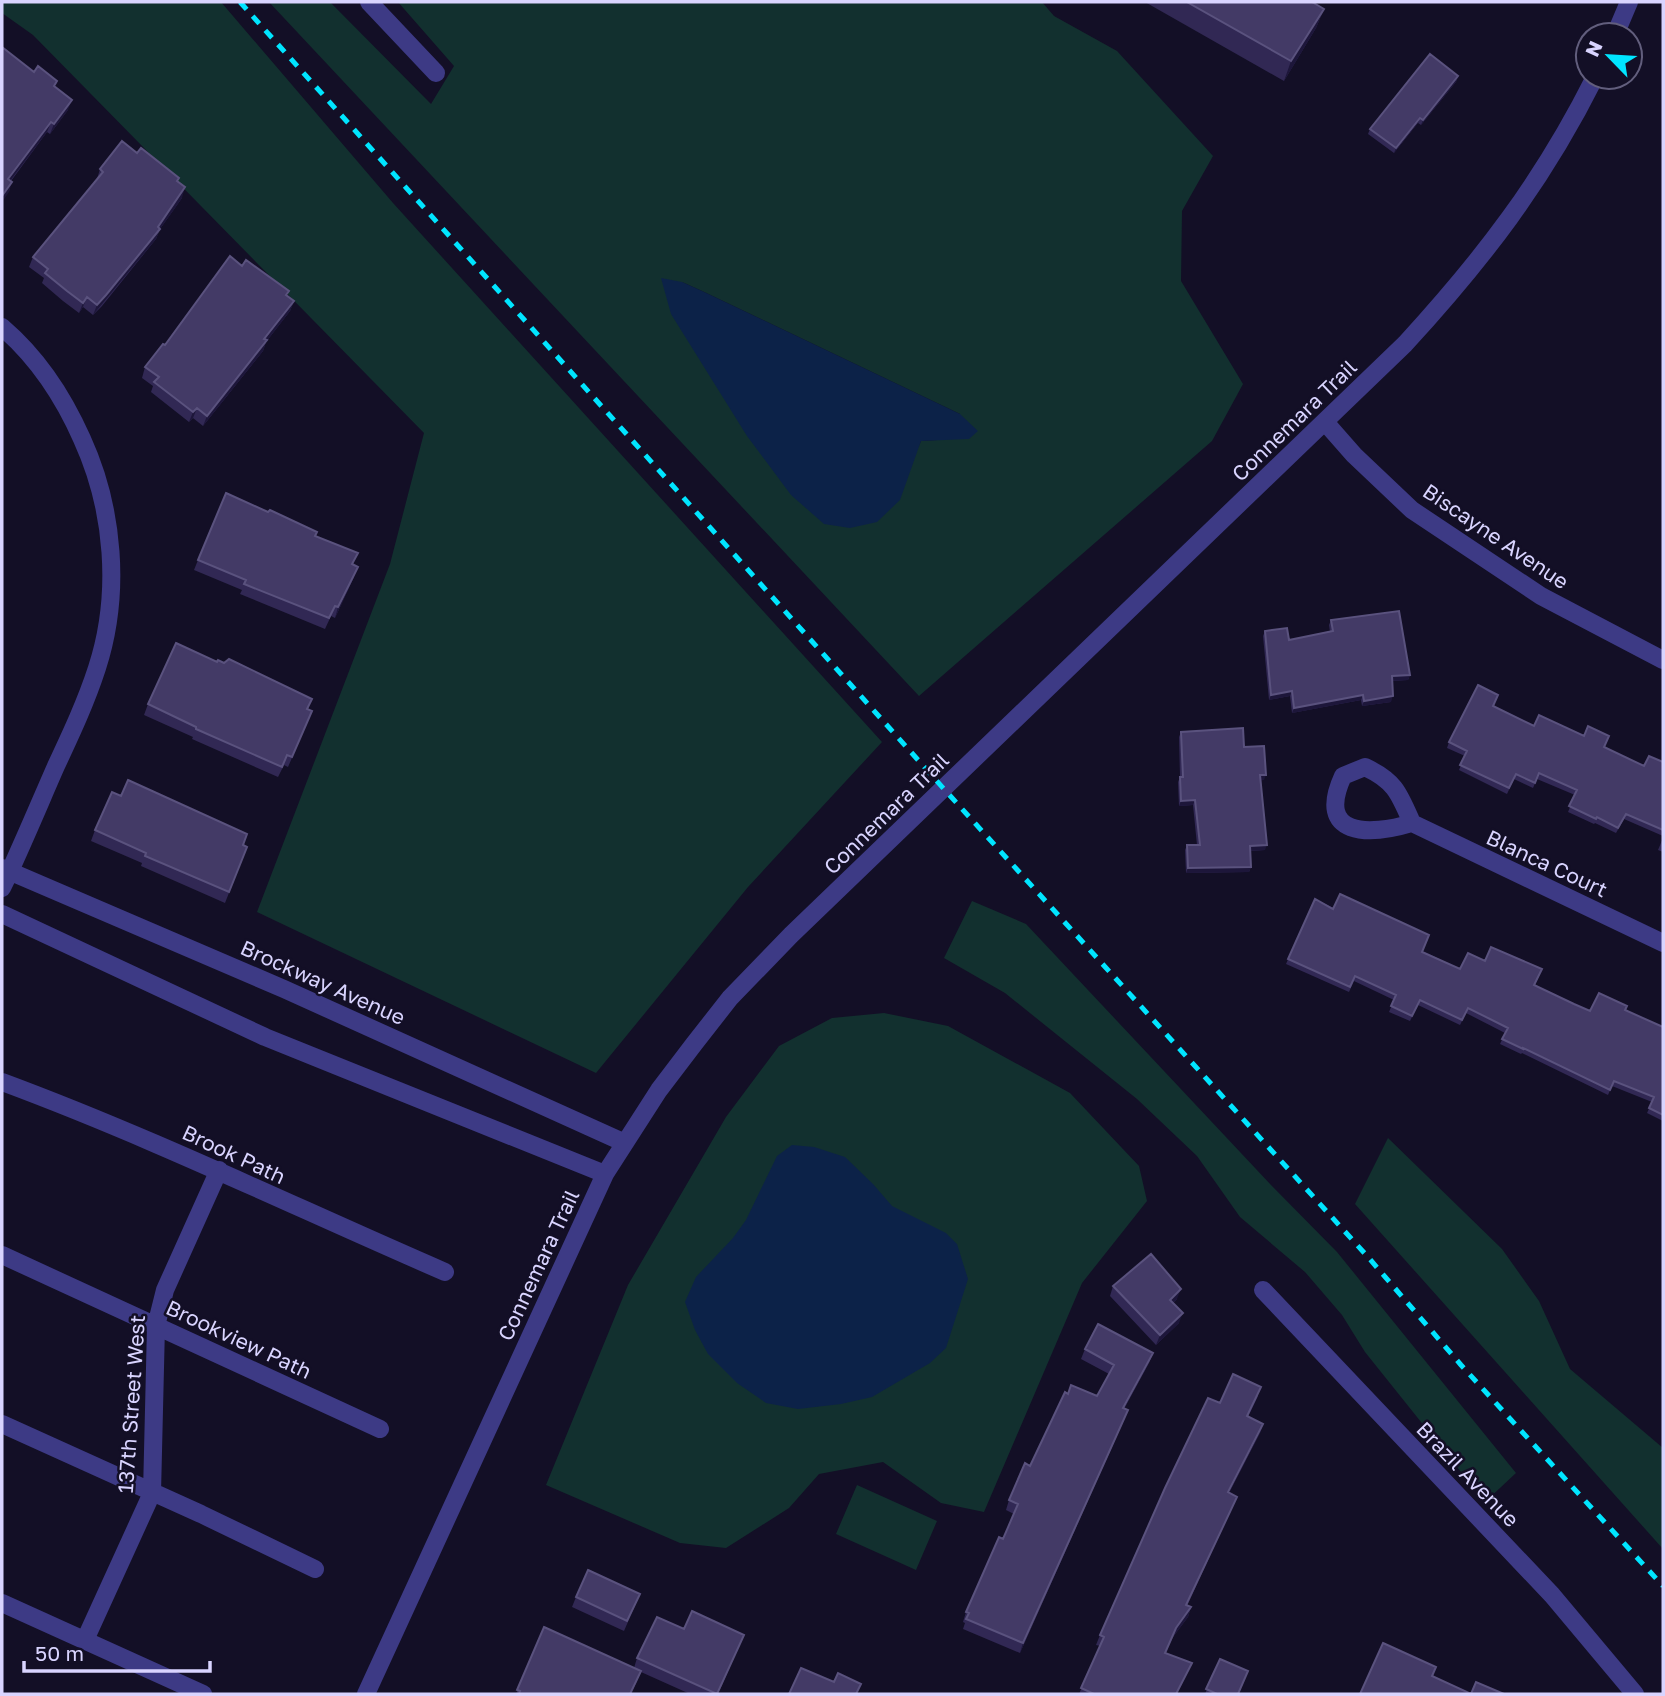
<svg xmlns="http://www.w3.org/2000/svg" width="1665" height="1696" viewBox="0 0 1665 1696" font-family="'Golos Text',sans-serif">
<rect width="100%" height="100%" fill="#130f26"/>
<!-- green -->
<path fill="#12302f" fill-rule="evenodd" d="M2 2H221L393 203 882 742 748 887 596 1073 257 912 390 564 424 433 33 35 2 13Z
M269 2H330L431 104 454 66 398 2H1042L1054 16 1117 51 1213 156 1182 211 1181 281 1243 384 1212 441 919 696ZM682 282 702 291 960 414 937 440 921 441 916 452Z
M972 901 1026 924 1271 1185 1337 1252 1516 1473 1485 1502 1365 1352 1342 1315 1305 1272 1240 1217 1197 1156 1137 1099 1005 993 944 958Z
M884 1013 948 1026 1070 1093 1139 1166 1147 1201 1082 1283 984 1512 941 1503 883 1462 819 1474 789 1508 726 1548 680 1543 546 1485 628 1285 726 1117 779 1046 832 1018Z
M1388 1138 1502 1249 1539 1301 1570 1369 1663 1448V1549L1355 1204Z
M857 1485 937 1521 916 1570 836 1534Z"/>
<!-- water -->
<path fill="#0c2248" d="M661 278 682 282 702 291 960 414 978 431 969 439 921 441 900 500 877 522 850 528 824 524 791 495 747 436 671 314Z
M792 1145 814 1147 845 1157 873 1184 892 1206 946 1233 957 1244 968 1279 946 1348 930 1363 872 1397 841 1404 798 1409 766 1403 737 1383 708 1354 695 1330 685 1302 696 1277 733 1238 746 1220 777 1156Z"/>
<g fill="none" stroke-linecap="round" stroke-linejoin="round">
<!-- minor -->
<path stroke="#3d3a85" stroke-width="18" d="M369 2 436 73
M1615 35 1629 2
M2 327C37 357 63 396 82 439 114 509 121 594 97 668 86 702 71 734 56 766 38 807 21 848 2 888
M1325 422 1354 455 1412 510 1541 596 1663 660
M1412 823C1369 836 1315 837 1343 776L1365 767C1395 781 1399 793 1412 823L1663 943
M2 868 284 989 625 1143
M2 914 265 1037 605 1174
M2 1082C153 1138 297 1208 445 1272
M2 1255 380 1429
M1263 1290 1552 1595 1635 1694
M2 1424 201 1514 315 1569
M2 1603 203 1694
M85 1640 152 1493 156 1326 165 1290 219 1170
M366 1694 605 1174 659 1090 694 1044 730 998 791 935 1405 344C1483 259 1543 181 1595 77"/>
<!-- rail -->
<path stroke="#00e5ff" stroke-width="5" stroke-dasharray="10 9" stroke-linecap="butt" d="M240 2 944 789 1368 1257 1461 1365 1663 1586"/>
</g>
<!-- wall -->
<path fill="#312854" d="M1145 2H1312L1324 9 1316 28 1284 81Z
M2 48 55 87 68 110 50 134 47 132 11 181 9 192Z
M1458 76 1456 82 1421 125 1418 123 1394 153 1368 134 1370 129Z
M137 153 178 182 182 198 160 229 156 239 102 306 93 315 83 307 79 313 63 301 42 283 44 278 29 267 33 257 97 179 100 169Z
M242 266 294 301 290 311 266 342 263 351 203 426 193 418 189 422 151 392 153 386 142 378 145 367 165 345Z
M315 536 353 565 354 577 335 618 331 616 325 629 240 594 242 590 194 570 198 560Z
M1331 620 1410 675 1408 680 1392 681 1391 702 1362 706 1361 700 1292 713 1290 696 1269 700 1263 636 1265 631 1289 640 1330 632 1329 625Z
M148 704 308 710V721L288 767 284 765 278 777 192 739 193 737 144 715Z
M1493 707 1534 726 1604 747 1644 766 1663 762V836L1624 819 1616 833 1595 823 1594 824 1568 812 1575 795 1537 779 1533 788 1514 779 1507 794 1459 770 1465 756 1447 748 1449 742Z
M1181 732 1244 747 1264 780H1261L1265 850 1250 851 1251 867 1249 872 1186 873 1185 850 1187 845H1197L1193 805 1179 806 1178 782 1180 777 1179 737Z
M95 830 243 845 247 847 225 903 141 866 142 863 91 841Z
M1663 838V852L1658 850Z
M1315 899 1460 969 1485 961 1540 974 1535 985 1590 1011 1625 1010 1663 1027V1121L1647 1113 1652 1102 1612 1086 1608 1095 1522 1053 1521 1054 1500 1044 1505 1033 1466 1013 1460 1025 1418 1005 1410 1021 1389 1012 1394 1000 1354 981 1349 992 1286 964Z
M1113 1286 1177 1299 1173 1303 1179 1323 1156 1345 1110 1296Z
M1085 1349 1153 1353 1149 1363 1124 1409V1420L1020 1653 963 1629 965 1623 963 1622 966 1612 1003 1539 1014 1514 1006 1510 1009 1500 1030 1466 1068 1394 1097 1396 1109 1374 1081 1359Z
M1258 1396 1248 1417 1263 1424 1260 1433 1229 1493 1237 1497 1187 1606 1191 1607 1188 1617 1173 1637 1165 1653 1192 1663 1177 1694H1079L1100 1646 1096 1645 1100 1635 1220 1403Z
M640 1594 624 1631 572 1607 576 1597Z
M544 1627 634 1668 637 1658 684 1629 744 1635 718 1694H690L641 1672 631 1694H516Z
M1220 1659 1238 1694H1205Z"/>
<!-- shaded-wall -->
<path fill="#1d163a" d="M1324 9 1316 28 1284 81 1291 61Z
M1458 76 1456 82 1421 125 1423 120Z
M72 100 68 110 50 134 54 124Z
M1420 118 1418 123 1394 153 1396 148Z
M51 122 47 132 4 189 8 179Z
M12 182 9 192 2 202V196Z
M185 187 182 198 160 229 156 239 93 315 97 305 158 227Z
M87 297 83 307 79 313 83 303Z
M294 301 290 311 266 342 263 351 203 426 207 416Z
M197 408 193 418 189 422 193 412Z
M358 567 354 577 335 618 338 607Z
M1410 675 1408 680 1390 681 1392 676Z
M1292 691 1290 696 1269 700 1271 695Z
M1363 695 1361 700 1292 713 1294 708Z
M1393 696 1391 702 1362 706 1364 701Z
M1260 775H1266L1264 780 1258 781Z
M1195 800 1193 805 1179 806 1181 801Z
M1267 845 1265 850 1248 851 1250 846Z
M1251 867 1249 872 1186 873 1188 868Z
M1181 1289 1177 1299 1166 1309 1170 1300Z
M1183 1313 1179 1323 1156 1345 1160 1335Z
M1153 1353 1149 1363 1119 1418 1123 1408Z
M1128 1410 1124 1420 1020 1653 1023 1643Z
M1263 1424 1260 1433 1225 1501 1228 1492Z
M1237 1497 1233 1506 1182 1615 1186 1605Z
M1191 1607 1188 1617 1173 1637 1162 1662 1176 1628Z
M744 1635 718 1694H717Z"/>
<!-- building -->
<path fill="#433a66" stroke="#5a527e" stroke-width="2" d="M1187 2H1312L1324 9 1291 61Z
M2 47 34 72 38 66 57 81 54 86 72 100 54 124 51 122 8 179 12 182 2 196Z
M1430 54 1458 76 1423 120 1420 118 1396 148 1370 129Z
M122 141 137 153 141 148 179 178 177 181 185 187 158 227 160 229 106 295 97 305 87 297 83 303 67 291 45 273 48 269 33 257 103 172 100 169Z
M230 256 242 266 246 260 289 291 286 295 294 301 264 339 267 340 207 416 197 408 193 412 154 382 159 377 145 367 163 344 165 345Z
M226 493 268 512 270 510 317 532 315 536 358 553 352 564 358 567 338 607 335 606 329 618 244 584 246 580 198 560Z
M1399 611 1410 675 1392 676 1393 696 1364 701 1363 695 1294 708 1292 691 1271 695 1265 631 1287 628 1289 640 1333 631 1331 620Z
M176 643 217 662 218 660 224 663 229 659 312 699 307 709 312 711 292 757 287 755 282 767 196 729V727L148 704Z
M1478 685 1498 695 1493 706 1534 726 1539 715 1584 736 1588 726 1609 736 1604 747 1644 766 1649 756 1663 762V830L1626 814 1618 828 1597 817 1596 819 1569 806 1577 790 1539 773 1535 783 1516 774 1509 788 1460 765 1467 751 1449 742Z
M1243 728 1244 747 1264 746 1266 775H1260L1267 845 1250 846 1251 867 1188 868 1187 845H1200L1195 800 1181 801 1180 777H1183L1181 732Z
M128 780 247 834 243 845 247 847 229 892 145 856 146 853 95 830 112 792 121 796Z
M1340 894 1429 935 1422 952 1460 969 1468 953 1485 961 1491 947 1542 969 1534 985 1574 1004 1590 1011 1599 993 1627 1006 1625 1010 1663 1027V1115L1649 1108 1654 1097 1614 1081 1610 1090 1523 1048V1049L1502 1039 1508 1028 1468 1008 1462 1020 1420 1000 1412 1016 1391 1006 1396 995 1355 976 1350 987 1288 959 1315 899 1333 909Z
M1151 1254 1181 1289 1170 1300 1183 1313 1160 1335 1113 1286Z
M1098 1324 1153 1353 1123 1408 1128 1410 1023 1643 966 1619 969 1613 966 1612 999 1537 1003 1539 1018 1504 1009 1500 1025 1463 1030 1466 1065 1392 1068 1394 1071 1385 1097 1396 1114 1365 1085 1349Z
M1233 1374 1261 1387 1247 1416 1263 1424 1228 1492 1237 1497 1186 1605 1191 1607 1176 1628 1165 1653 1192 1663 1176 1694H1094L1081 1688 1104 1637 1100 1635 1165 1488 1208 1398 1220 1403Z
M588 1570 640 1594 627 1621 576 1597Z
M692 1611 744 1635 717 1694 637 1658 657 1617 684 1629Z
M544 1627 641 1671 630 1694H519L520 1691 517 1690Z
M1383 1643 1436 1667 1432 1676 1471 1694 1476 1682 1504 1694H1360Z
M1220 1659 1248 1671 1238 1694H1217L1206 1689Z
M801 1668 834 1682 838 1673 861 1684 856 1694H789Z"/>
<g text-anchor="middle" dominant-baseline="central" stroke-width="5" stroke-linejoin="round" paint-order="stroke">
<!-- street labels -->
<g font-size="21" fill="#d9d4ff" stroke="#130f26">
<text transform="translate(1294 420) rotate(-44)">Connemara Trail</text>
<text transform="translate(1496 536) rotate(34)">Biscayne Avenue</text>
<text transform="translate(886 813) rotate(-44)">Connemara Trail</text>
<text transform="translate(1547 863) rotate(25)">Blanca Court</text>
<text transform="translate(323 982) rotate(24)">Brockway Avenue</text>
<text transform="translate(234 1154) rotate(25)">Brook Path</text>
<text transform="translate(538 1265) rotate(-65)">Connemara Trail</text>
<text transform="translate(239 1339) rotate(25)">Brookview Path</text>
<text transform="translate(131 1404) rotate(-86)">137th Street West</text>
<text transform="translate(1468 1474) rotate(46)">Brazil Avenue</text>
</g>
</g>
<!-- border -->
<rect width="1665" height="1696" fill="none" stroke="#d9d4ff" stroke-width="7"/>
<!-- north arrow -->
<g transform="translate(1609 56) rotate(295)"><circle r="33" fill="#130f26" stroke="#625e7d" stroke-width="2"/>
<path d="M0-5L12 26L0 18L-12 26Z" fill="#00e5ff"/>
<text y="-10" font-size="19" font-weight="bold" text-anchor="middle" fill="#d9d4ff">N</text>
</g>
<!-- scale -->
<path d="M24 1661v10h186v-10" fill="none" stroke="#d9d4ff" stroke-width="3.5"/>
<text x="35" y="1661" font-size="21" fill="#d9d4ff" stroke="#130f26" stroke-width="5" paint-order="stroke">50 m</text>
</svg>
